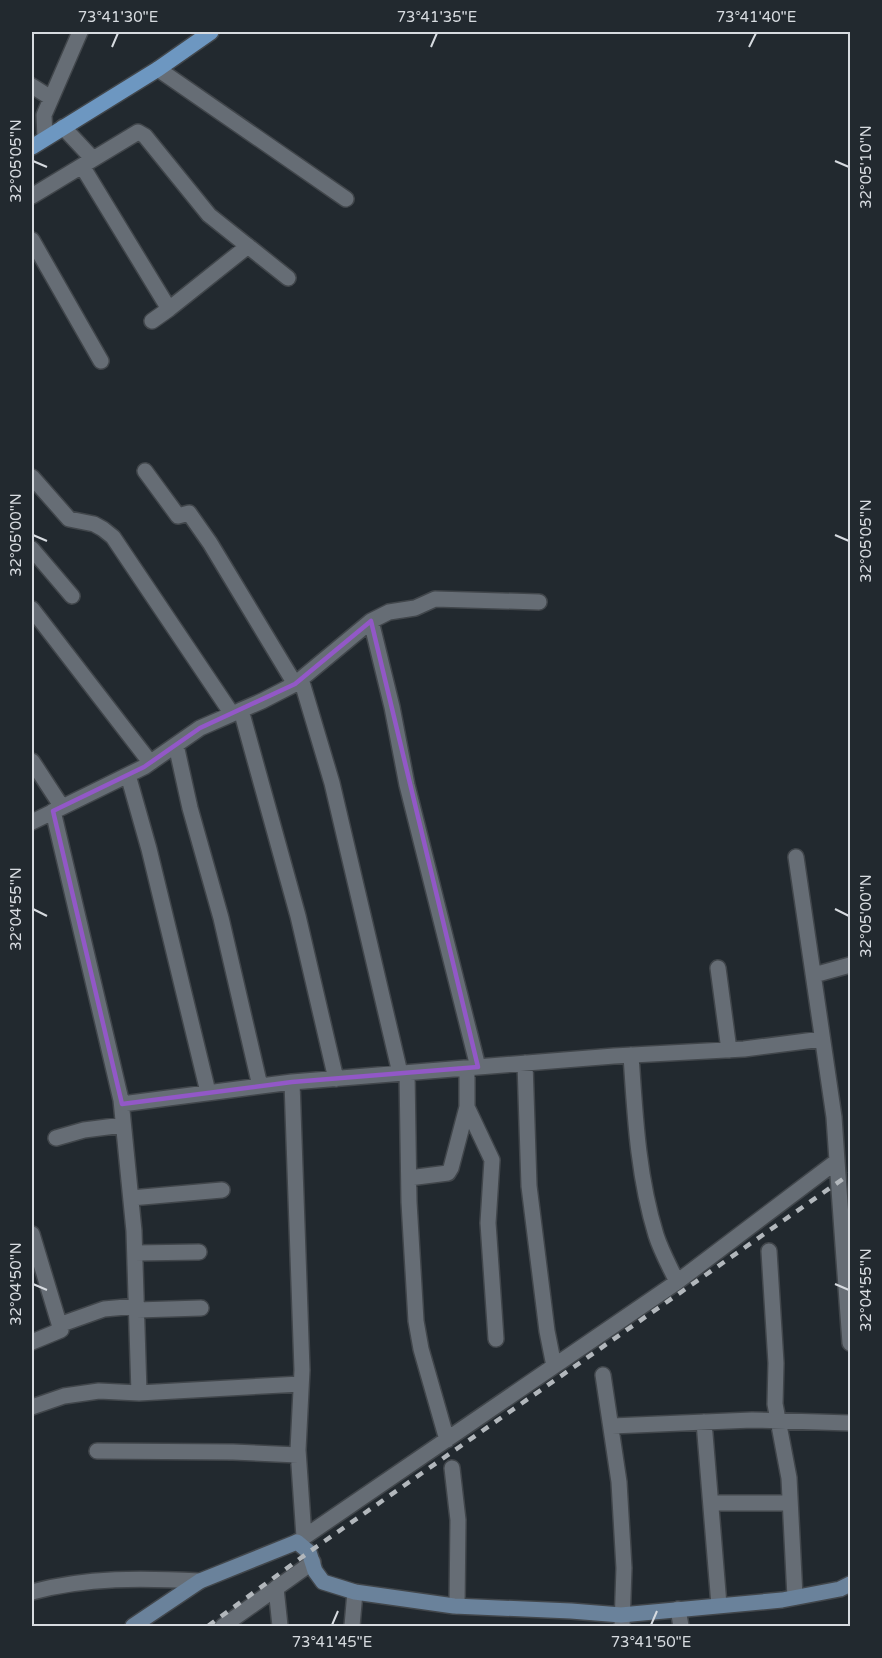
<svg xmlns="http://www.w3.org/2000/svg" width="882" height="1658" viewBox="0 0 882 1658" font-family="'Varela Round',sans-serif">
<rect width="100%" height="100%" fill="#22292f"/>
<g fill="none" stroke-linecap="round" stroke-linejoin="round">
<defs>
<path id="street" d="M158 69 346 199
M32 86 51 98
M63 127 93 159
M45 138 44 115 80 32
M82 166 169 309
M32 196 138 132 145 136 209 215 288 278
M32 240 101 361
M152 321 169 309 248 246
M145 471 178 516 189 513 210 543 295 684
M32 477 69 519 94 524 103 529 113 537 232 714
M32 549 72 596
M32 609 150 762
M371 621 392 707 407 785 478 1067
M301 679 332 783 400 1073
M241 710 298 916 336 1079
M176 745 190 808 221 918 260 1086
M32 761 62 807
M128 775 149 849 208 1092
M53 811 121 1100 134 1231 139 1393
M32 822 144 767 200 728 262 701 295 684 371 621 389 612 415 608 435 599 539 602
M796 857 834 1117 837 1161
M718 968 729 1050
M814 975 850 965
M631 1055C635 1116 638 1177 656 1235 661 1251 670 1267 677 1282
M525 1063 529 1186 547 1331 554 1366
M407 1073 409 1202 416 1321 421 1349 447 1440
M292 1082 302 1370 298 1450 304 1537
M122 1104 292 1082 614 1056 744 1049 822 1039
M467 1107 492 1160 488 1223 496 1339
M56 1138 84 1130 123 1125
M409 1178 448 1173 451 1168 467 1107V1068
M131 1198 222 1190
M32 1234 61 1330 32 1342
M769 1251 776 1363 775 1404 789 1478 795 1597
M135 1253 199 1252
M137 1310 201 1308
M59 1325 104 1309 137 1306
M603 1375 619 1482 624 1568 622 1626
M32 1407 64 1396 99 1391 139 1393 301 1384
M704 1422 719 1605
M612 1426 752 1420 850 1423
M97 1451 233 1452 298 1455
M452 1468 458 1520 457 1606
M711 1503H790
M297 1542 677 1282 837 1161 850 1343
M276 1588 280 1626
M32 1592C87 1577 143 1578 200 1581
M678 1609 681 1626
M223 1626 313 1562
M352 1626 355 1592"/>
<path id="secondary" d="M133 1626 200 1581 297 1542 309 1552 315 1571 323 1582 355 1592 454 1606 571 1611 621 1615 782 1600 840 1589 850 1584"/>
<path id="primary" d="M32 147 158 69 211 32"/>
</defs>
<!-- street casing -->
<use href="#street" stroke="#41464b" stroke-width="18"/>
<!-- secondary casing -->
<use href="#secondary" stroke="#41464b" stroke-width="18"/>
<!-- primary casing -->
<use href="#primary" stroke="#41464b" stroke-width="18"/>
<!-- street -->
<use href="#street" stroke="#666d75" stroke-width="15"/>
<!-- secondary -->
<use href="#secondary" stroke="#6a829b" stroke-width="15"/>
<!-- primary -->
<use href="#primary" stroke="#6d97c1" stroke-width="15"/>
<!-- rail -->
<path stroke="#b2b7bc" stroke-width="4.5" stroke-dasharray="8 8" stroke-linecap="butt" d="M208 1626 309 1552 850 1174"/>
</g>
<!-- marked area -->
<path fill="none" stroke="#9258c7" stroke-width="4.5" stroke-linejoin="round" d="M371 621 478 1067 292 1082 122 1104 53 811 144 767 200 728 295 684Z"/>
<!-- ticks -->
<path fill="none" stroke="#d7dbe0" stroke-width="2" d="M112 47 118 33M431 47 437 33M749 47 756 33M33 161 47 167M835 161 849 167M33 535 47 541M835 535 849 541M33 909 47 916M835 909 849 916M33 1284 47 1290M835 1284 849 1290M332 1625 338 1611M651 1625 657 1611"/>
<!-- border -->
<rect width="882" height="1658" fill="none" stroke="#22292f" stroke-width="66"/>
<rect x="33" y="33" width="816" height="1592" fill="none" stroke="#d7dbe0" stroke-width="2"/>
<g font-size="15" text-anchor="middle" fill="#d7dbe0">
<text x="118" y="22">73°41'30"E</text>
<text x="437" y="22">73°41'35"E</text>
<text x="756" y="22">73°41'40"E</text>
<text transform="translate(16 161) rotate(-90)" y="5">32°05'05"N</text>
<text transform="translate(866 167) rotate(-90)" y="5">32°05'10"N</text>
<text transform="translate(16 535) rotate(-90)" y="5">32°05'00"N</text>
<text transform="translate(866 541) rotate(-90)" y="5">32°05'05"N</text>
<text transform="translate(16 909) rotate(-90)" y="5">32°04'55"N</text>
<text transform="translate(866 916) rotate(-90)" y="5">32°05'00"N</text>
<text transform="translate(16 1284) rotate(-90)" y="5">32°04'50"N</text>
<text transform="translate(866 1290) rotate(-90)" y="5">32°04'55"N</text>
<text x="332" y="1647">73°41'45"E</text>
<text x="651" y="1647">73°41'50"E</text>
</g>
</svg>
